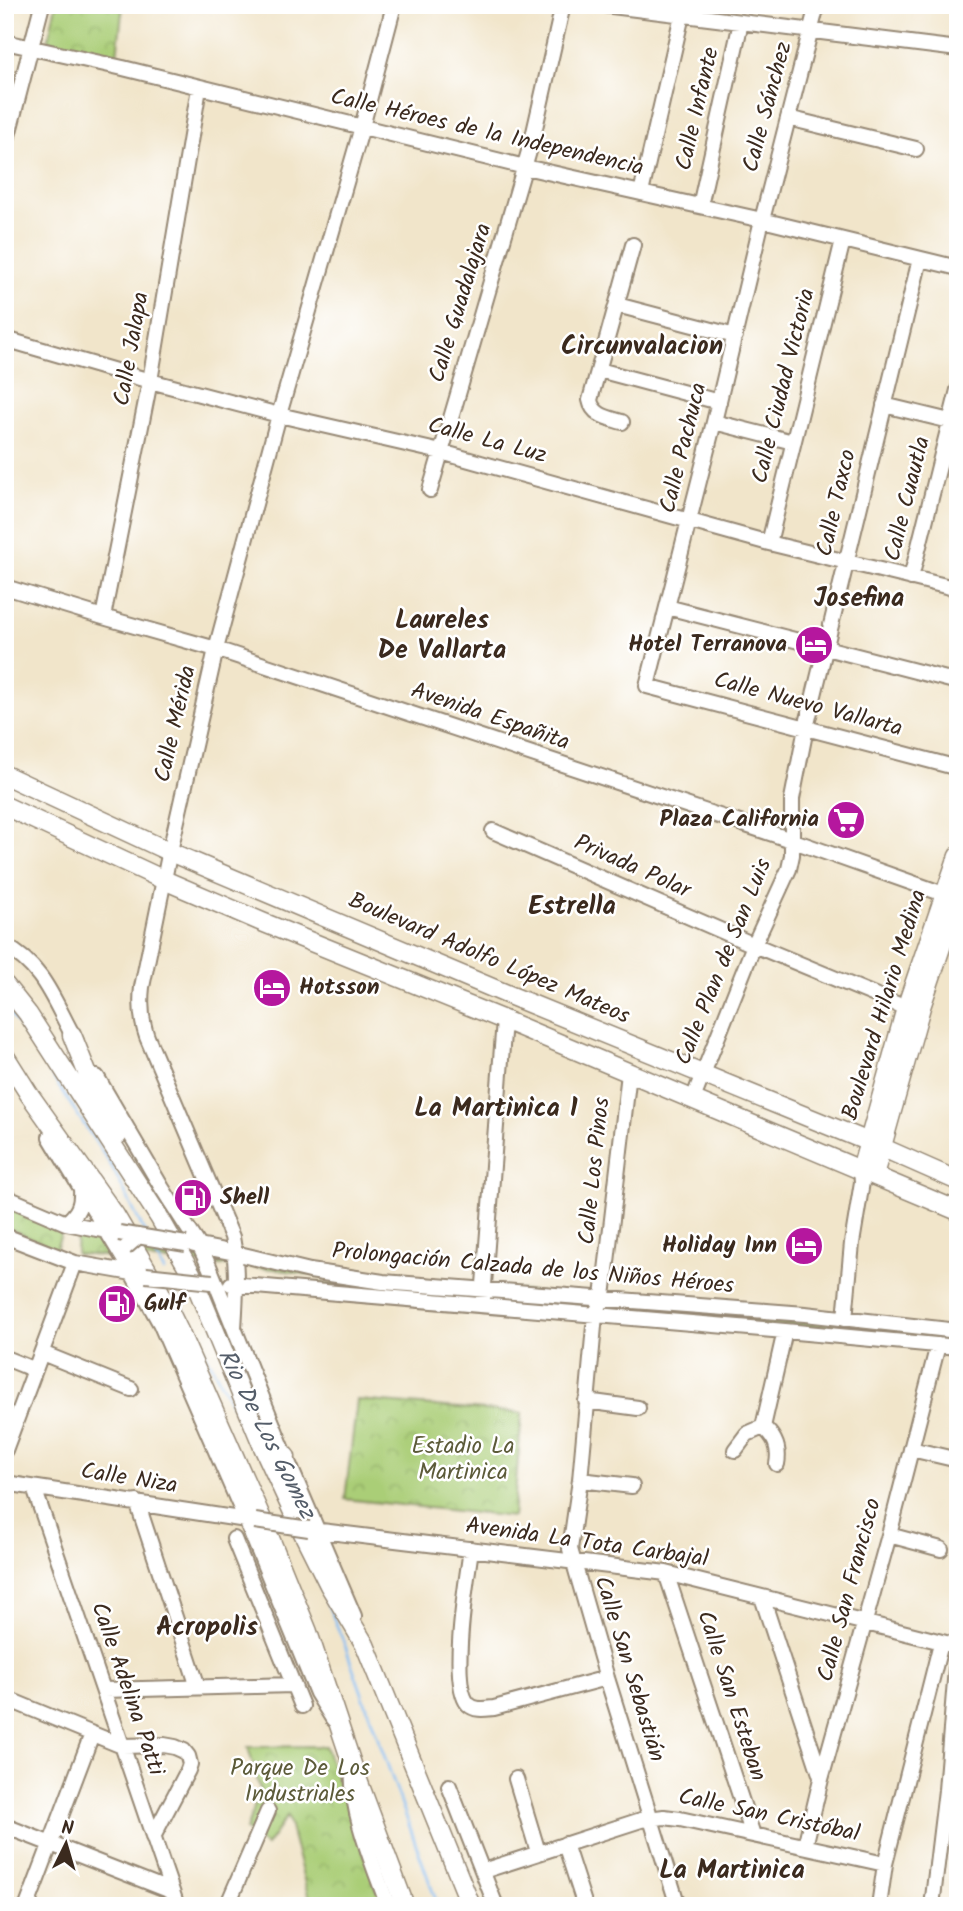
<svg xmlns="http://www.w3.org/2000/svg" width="963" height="1911" viewBox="0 0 963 1911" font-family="Kalam,sans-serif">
<defs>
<pattern id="park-crowns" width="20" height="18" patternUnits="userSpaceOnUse" patternTransform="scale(1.75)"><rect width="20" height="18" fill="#aace77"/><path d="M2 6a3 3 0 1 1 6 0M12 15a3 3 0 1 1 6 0" fill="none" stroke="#93b166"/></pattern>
</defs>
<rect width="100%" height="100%" fill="#fff"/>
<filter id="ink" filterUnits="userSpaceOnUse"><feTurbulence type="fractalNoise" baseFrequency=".0143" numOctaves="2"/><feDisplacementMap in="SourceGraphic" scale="14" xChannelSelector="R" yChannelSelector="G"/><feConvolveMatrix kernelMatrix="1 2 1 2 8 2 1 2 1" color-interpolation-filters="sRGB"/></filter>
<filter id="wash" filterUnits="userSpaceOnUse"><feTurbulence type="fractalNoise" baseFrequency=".00686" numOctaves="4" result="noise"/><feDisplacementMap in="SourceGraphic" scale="28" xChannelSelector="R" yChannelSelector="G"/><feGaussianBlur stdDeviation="1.57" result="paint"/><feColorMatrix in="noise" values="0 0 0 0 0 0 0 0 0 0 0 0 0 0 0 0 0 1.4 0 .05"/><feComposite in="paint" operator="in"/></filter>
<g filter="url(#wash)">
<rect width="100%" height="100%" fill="#f1e5ca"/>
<!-- park -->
<path fill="url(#park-crowns)" stroke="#727c4a" stroke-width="2" d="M56 5H123L117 55 48 41Z
M5 1199 64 1225 56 1249 5 1227Z
M77 1231 368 1275 958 1335V1339L709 1316 660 1309 577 1304 958 1340V1345L299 1286 300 1282 418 1291 274 1269 76 1254Z
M357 1400 522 1413 513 1517 345 1499Z
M325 1746 383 1906H311L287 1816 266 1846 246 1830 260 1790 248 1747Z"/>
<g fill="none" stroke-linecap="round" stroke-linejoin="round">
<!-- stream -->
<path stroke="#83bdf4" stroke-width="2.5" d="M5 1007 16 1021 112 1167 145 1233
M150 1242 164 1271
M170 1283 256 1452
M319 1584 343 1640 438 1906"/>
</g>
</g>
<g filter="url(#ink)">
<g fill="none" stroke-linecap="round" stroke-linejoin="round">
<defs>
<path id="minor" d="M604 5 958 49
M817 5 762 220 714 422 647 686 958 768
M5 42 123 68 525 167 762 220 958 268
M788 118 916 149
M5 147 42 5
M641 193 682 15
M700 206 741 22
M617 305 735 336
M5 339 150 381 279 415 441 452 769 543 958 589
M599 370 719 402
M884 405 958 423
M622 422C609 418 593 416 590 400L633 245
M714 422 793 442
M430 490 532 141 563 5
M769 543 843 240
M911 578 958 390
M5 587 103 617 216 649 791 840 955 898
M667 607 958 682
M103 617 150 381 199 88
M493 831 754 945 906 1008
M5 946C45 967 55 1005 76 1041
M629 1073 604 1288 602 1300 595 1315 580 1480 570 1549 607 1678 678 1906
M97 1077 162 1188 200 1247 209 1266 286 1457 354 1616
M693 1099 754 945 789 869 792 855V799L806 728 920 259
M50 1137 132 1273 160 1323 246 1520 317 1693 333 1719
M5 1197 66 1223 113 1232
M66 1223C78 1213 82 1205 81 1189
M5 1236 75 1263 138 1274
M194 1245 235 1253 310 1271 383 1282 805 1314 958 1331
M231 1284 785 1331 958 1347
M483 1298 504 1020
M845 1319 852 1243 862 1182 861 1170
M234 1328C236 1297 238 1267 232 1237L147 1037C141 1020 140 1005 142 987L168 860 216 649 279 415 362 127 394 5
M42 1353 131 1389
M5 1358 35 1370
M586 1401 638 1408
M763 1427 785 1331
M763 1427C775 1437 780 1448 777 1464
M911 1449 958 1460
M5 1450 75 1263
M735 1450 747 1434 763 1427
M580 1480 632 1486
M5 1483 253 1521
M34 1488 177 1906
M137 1502 198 1687
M313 1530 666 1573 958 1646
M889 1535 941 1549
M234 1539 302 1706
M471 1549C467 1579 449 1682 468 1704 475 1711 485 1709 494 1708L607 1678
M666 1573 753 1835
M762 1597 821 1777
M104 1690 293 1685
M5 1698 122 1746 164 1745 175 1747 184 1751 188 1756 190 1764 188 1770 153 1837
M353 1772C350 1812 374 1866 388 1906
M516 1779 538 1852
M449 1786 496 1906
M5 1826 171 1891
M565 1844 585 1906
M805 1846 821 1779 889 1535 938 1345
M483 1871 641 1820 664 1817 680 1819 885 1864
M27 1906 92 1734
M227 1906 268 1811
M879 1906 885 1864 941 1643
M932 1906 946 1790 958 1644"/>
<path id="major" d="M5 775 170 852 509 995 881 1147 958 1181
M5 806 164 880 262 922 504 1020 958 1211
M5 985 28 1014 159 1217 191 1273 263 1447 298 1523 329 1585 365 1645 471 1906
M72 1035 90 1080 118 1135
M5 1056 29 1094 115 1215 159 1290 179 1331 265 1526 308 1632 353 1767 405 1906
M861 1170 906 1008 958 856
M874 1175 921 1007 958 897
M266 1433 274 1446 286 1457"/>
</defs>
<!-- minor casing -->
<use href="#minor" stroke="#968874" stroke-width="18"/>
<!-- major casing -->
<use href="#major" stroke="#968874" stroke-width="21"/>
<!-- minor -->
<use href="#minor" stroke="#fff" stroke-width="14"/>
<!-- major -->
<use href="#major" stroke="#fff" stroke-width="18"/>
<defs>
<path id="minor-bridge" d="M119 1233 186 1244
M125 1248 139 1236
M146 1275 212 1282
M255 1521 309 1529"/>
</defs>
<!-- minor-bridge casing -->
<use href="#minor-bridge" stroke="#968874" stroke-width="18" stroke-linecap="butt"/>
<!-- minor-bridge -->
<use href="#minor-bridge" stroke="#fff" stroke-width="14"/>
</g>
</g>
<!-- icons -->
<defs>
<symbol id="hotel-disc" viewBox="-11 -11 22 22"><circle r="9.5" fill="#b5179e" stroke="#fff"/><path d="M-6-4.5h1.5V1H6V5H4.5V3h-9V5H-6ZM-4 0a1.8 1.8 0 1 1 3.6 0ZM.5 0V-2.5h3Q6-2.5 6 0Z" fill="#fff"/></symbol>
<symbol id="supermarket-disc" viewBox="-11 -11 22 22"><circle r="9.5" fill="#b5179e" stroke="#fff"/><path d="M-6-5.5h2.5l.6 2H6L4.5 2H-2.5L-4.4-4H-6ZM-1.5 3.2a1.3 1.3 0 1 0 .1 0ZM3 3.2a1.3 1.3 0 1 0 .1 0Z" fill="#fff"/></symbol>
<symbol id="fuel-disc" viewBox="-11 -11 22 22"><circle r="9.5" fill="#b5179e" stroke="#fff"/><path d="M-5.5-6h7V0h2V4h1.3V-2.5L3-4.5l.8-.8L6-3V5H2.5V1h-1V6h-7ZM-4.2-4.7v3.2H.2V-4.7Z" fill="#fff"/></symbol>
</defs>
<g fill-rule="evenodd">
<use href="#hotel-disc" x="792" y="623" width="44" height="44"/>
<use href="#supermarket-disc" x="824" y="798" width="44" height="44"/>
<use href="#hotel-disc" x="250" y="966" width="44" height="44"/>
<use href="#fuel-disc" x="171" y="1176" width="44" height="44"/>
<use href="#hotel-disc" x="782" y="1224" width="44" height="44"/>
<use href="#fuel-disc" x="95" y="1282" width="44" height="44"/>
</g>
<g text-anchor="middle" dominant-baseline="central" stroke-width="5" stroke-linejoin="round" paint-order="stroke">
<!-- street labels -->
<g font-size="23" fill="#3b2a1e" stroke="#fff">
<text transform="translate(768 107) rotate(-75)">Calle Sánchez</text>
<text transform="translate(698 109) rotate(-77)">Calle Infante</text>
<text transform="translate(487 133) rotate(13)">Calle Héroes de la Independencia</text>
<text transform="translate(461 303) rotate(-73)">Calle Guadalajara</text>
<text transform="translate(132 349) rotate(-80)">Calle Jalapa</text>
<text transform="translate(784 386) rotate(-76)">Calle Ciudad Victoria</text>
<text transform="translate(487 441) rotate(15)">Calle La Luz</text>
<text transform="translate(684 448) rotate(-76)">Calle Pachuca</text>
<text transform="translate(908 499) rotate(-76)">Calle Cuautla</text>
<text transform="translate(837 503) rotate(-77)">Calle Taxco</text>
<text transform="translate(808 705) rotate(15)">Calle Nuevo Vallarta</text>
<text transform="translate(490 717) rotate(19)">Avenida Españita</text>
<text transform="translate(176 724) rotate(-77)">Calle Mérida</text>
<text transform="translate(632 867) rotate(24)">Privada Polar</text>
<text transform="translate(489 959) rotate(23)">Boulevard Adolfo López Mateos</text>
<text transform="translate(724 962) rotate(-68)">Calle Plan de San Luis</text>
<text transform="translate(885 1005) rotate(-73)">Boulevard Hilario Medina</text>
<text transform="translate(595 1171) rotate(-84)">Calle Los Pinos</text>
<text transform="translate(533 1269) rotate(5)">Prolongación Calzada de los Niños Héroes</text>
<text transform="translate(129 1479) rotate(9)">Calle Niza</text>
<text transform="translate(587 1543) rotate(8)">Avenida La Tota Carbajal</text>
<text transform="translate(850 1590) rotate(-75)">Calle San Francisco</text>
<text transform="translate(629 1669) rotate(73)">Calle San Sebastián</text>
<text transform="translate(127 1689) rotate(71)">Calle Adelina Patti</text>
<text transform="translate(731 1696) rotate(72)">Calle San Esteban</text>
<text transform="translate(769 1816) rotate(12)">Calle San Cristóbal</text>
</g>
<!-- poi labels -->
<g font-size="23" font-weight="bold" fill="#3b2a1e" stroke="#fff" text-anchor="end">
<text x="787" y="645">Hotel Terranova</text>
<text x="819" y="820">Plaza California</text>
<text x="299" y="988" text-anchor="start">Hotsson</text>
<text x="220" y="1198" text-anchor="start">Shell</text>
<text x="777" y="1246">Holiday Inn</text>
<text x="144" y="1304" text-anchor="start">Gulf</text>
</g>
<!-- park labels -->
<g font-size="23" fill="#5c5b39" stroke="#fff">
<text x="463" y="1447">Estadio La<tspan x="463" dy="26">Martinica</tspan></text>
<text x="300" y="1769">Parque De Los<tspan x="300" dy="26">Industriales</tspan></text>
</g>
<!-- water labels -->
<g font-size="24" font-style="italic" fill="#545d69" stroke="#fff">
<text transform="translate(266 1434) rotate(63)">Rio De Los Gomez</text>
</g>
<!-- quarter labels -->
<g font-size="26" font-weight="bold" fill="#3b2a1e" stroke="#fff">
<text x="642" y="347">Circunvalacion</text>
<text x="859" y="599">Josefina</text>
<text x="442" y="621">Laureles<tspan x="442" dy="30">De Vallarta</tspan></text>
<text x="572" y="907">Estrella</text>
<text x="496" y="1109">La Martinica 1</text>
<text x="207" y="1628">Acropolis</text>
<text x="732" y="1871">La Martinica</text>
</g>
</g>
<!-- margin -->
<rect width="963" height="1911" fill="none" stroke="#fff" stroke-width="28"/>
<!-- north arrow -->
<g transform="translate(66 1844) rotate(5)" stroke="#ffffff" stroke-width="5" paint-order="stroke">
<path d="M0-5L12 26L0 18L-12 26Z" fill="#3b2a1e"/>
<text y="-10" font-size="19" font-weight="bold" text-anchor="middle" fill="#3b2a1e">N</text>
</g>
</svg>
